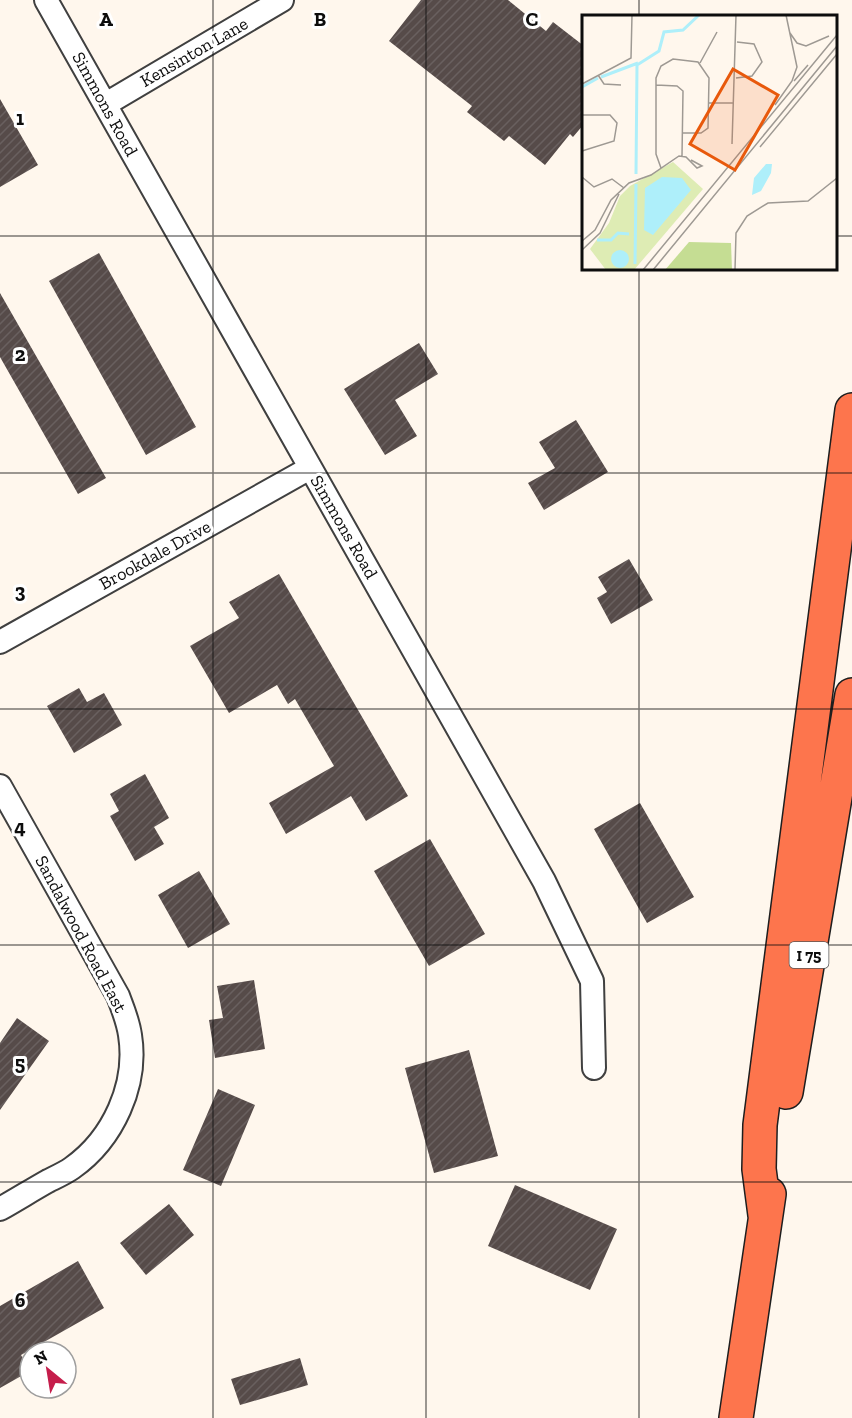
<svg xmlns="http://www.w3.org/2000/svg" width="852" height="1418" viewBox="0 0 852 1418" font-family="'Zilla Slab',serif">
<defs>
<pattern id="building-hatch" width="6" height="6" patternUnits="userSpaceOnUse" patternTransform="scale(1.5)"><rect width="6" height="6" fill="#564b49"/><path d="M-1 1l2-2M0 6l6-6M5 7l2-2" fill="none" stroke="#69605f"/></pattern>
</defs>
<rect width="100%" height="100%" fill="#fff7ed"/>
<!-- building -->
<path fill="url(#building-hatch)" d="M421 0H508L546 31 553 22 584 46V124L573 137 570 134 545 165 509 136 504 141 467 112 472 106 389 41Z
M0 99 38 165 0 187Z
M99 253 196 427 146 455 49 281Z
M0 293 106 478 78 494 0 357Z
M419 343 438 374 395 400 417 436 385 455 344 389Z
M576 420 608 472 544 510 528 483 555 468 539 442Z
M629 559 653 600 611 624 597 598 607 592 598 577Z
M279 574 408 796 366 821 351 796 286 834 269 803 334 766 295 699 288 704 277 685 229 713 190 646 239 618 229 602Z
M79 688 87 702 104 693 122 725 74 753 47 706Z
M145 774 169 818 154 827 164 844 135 861 110 816 119 811 110 794Z
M640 803 694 897 647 923 594 829Z
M430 839 485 934 429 966 374 871Z
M199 871 230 924 188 948 158 895Z
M254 980 265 1049 215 1058 209 1020 223 1018 217 986Z
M17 1018 49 1041 0 1110V1043Z
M469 1050 498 1156 434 1173 405 1068Z
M218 1089 255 1105 221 1186 183 1170Z
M515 1185 617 1229 590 1290 488 1246Z
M169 1204 194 1235 146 1275 120 1243Z
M78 1261 104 1308 21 1355 30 1371 0 1388V1306Z
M300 1358 308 1385 240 1405 231 1379Z"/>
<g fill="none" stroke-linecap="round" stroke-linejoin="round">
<defs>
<path id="street" d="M46 0 544 881 592 981 594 1068
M106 104 282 0
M0 642 310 468
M0 786 118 996C123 1009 128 1021 130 1035 138 1085 113 1139 72 1168 65 1173 56 1177 48 1181 32 1190 16 1200 0 1209"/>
<path id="highway" d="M786 1092 852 695
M765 1215 759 1169 760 1125 852 410
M736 1418 769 1194"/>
</defs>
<!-- street casing -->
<use href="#street" stroke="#404040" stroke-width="26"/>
<!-- highway casing -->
<use href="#highway" stroke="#1e1e1e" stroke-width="36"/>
<!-- street -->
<use href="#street" stroke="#fff" stroke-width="22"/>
<!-- highway -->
<use href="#highway" stroke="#fd754d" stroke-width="33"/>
</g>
<!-- grid -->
<path fill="none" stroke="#0d0d0d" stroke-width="1.5" stroke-opacity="0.55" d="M213 0V1418M426 0V1418M639 0V16M0 236H584M836 236H852M639 268V1418M0 473H852M0 709H852M0 945H852M0 1182H852"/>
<g text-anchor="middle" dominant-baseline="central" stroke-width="6" stroke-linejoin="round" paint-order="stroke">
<!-- shield labels -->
<rect fill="#fff" stroke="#565656" stroke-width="1.5" x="789.5" y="942" width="39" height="26" rx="4.5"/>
<g font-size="16" font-weight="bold" fill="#0d0d0d">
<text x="809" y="955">I 75</text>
</g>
<!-- street labels -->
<g font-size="18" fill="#0d0d0d" stroke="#fff">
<text transform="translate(194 52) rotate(-30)">Kensinton Lane</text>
<text transform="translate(105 104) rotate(61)">Simmons Road</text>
<text transform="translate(344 527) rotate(60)">Simmons Road</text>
<text transform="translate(155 555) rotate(-29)">Brookdale Drive</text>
<text transform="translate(81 934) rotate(62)">Sandalwood Road East</text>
</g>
</g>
<!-- overview -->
<g transform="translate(582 15)">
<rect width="255" height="255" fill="#fff7ed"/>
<path d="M107 227 149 228 150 255H83Z" fill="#c5dd93"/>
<path d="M91 147 121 174 52 255H24L8 234 27 208 38 181 48 171Z" fill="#deecb4"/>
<path d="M184 149H190L189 158 179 176 170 180 172 163ZM80 162 100 163 109 175 71 220 62 215 63 173ZM29 244a9 9 0 1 1 18 0a9 9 0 1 1-18 0Z" fill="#aeeffa"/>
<path fill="none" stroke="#aeeffa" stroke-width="3" d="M19 62 56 48M0 72 16 63M54 159 55 50 77 36 82 17 101 15 117 0M15 225H29L36 218 47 219M53 249 54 169"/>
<path fill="none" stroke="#9e9993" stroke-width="1.5" d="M208 18 215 28 224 31 247 21M118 48 135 17M16 60 22 69 39 70M154 63 170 61 180 47 172 29 155 27M212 66 226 50M0 69 49 43 50 0M74 70 95 71 101 76 100 141M127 88H152M193 90 210 66 215 52 204 0M0 100H28L35 108 32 126 0 136M150 129 154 0M178 132 255 39M79 153 74 139V63L79 51 91 44 116 47 127 63 126 113 119 118H101M0 162 12 172 30 164 42 173M0 226 13 215 29 185 47 168 69 160 97 141 104 142 115 153 120 151 109 145M0 235 18 218 37 179M61 255 255 20M71 255 255 31M153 255 154 218 165 201 186 188 226 186 255 163"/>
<path fill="#e8590c" fill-opacity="0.15" stroke="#e8590c" stroke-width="3" d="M151 54 196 80 153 155 108 129Z"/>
<rect width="255" height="255" fill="none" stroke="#0d0d0d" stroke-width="3"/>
</g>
<g font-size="20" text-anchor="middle" font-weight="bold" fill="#0d0d0d" stroke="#fff" stroke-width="6" stroke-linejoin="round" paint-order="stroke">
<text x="106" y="26">A</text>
<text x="320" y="26">B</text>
<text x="532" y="26">C</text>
<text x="20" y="125">1</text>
<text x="20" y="361">2</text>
<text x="20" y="598">3</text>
<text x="20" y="834">4</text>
<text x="20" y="1070">5</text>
<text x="20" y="1307">6</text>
</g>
<!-- north arrow -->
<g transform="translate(48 1370) rotate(330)"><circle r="28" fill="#ffffff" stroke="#9e9e9e" stroke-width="1.5"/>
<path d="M0-4.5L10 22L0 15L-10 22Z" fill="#c51d4b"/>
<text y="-9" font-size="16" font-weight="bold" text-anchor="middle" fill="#0d0d0d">N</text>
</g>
</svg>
